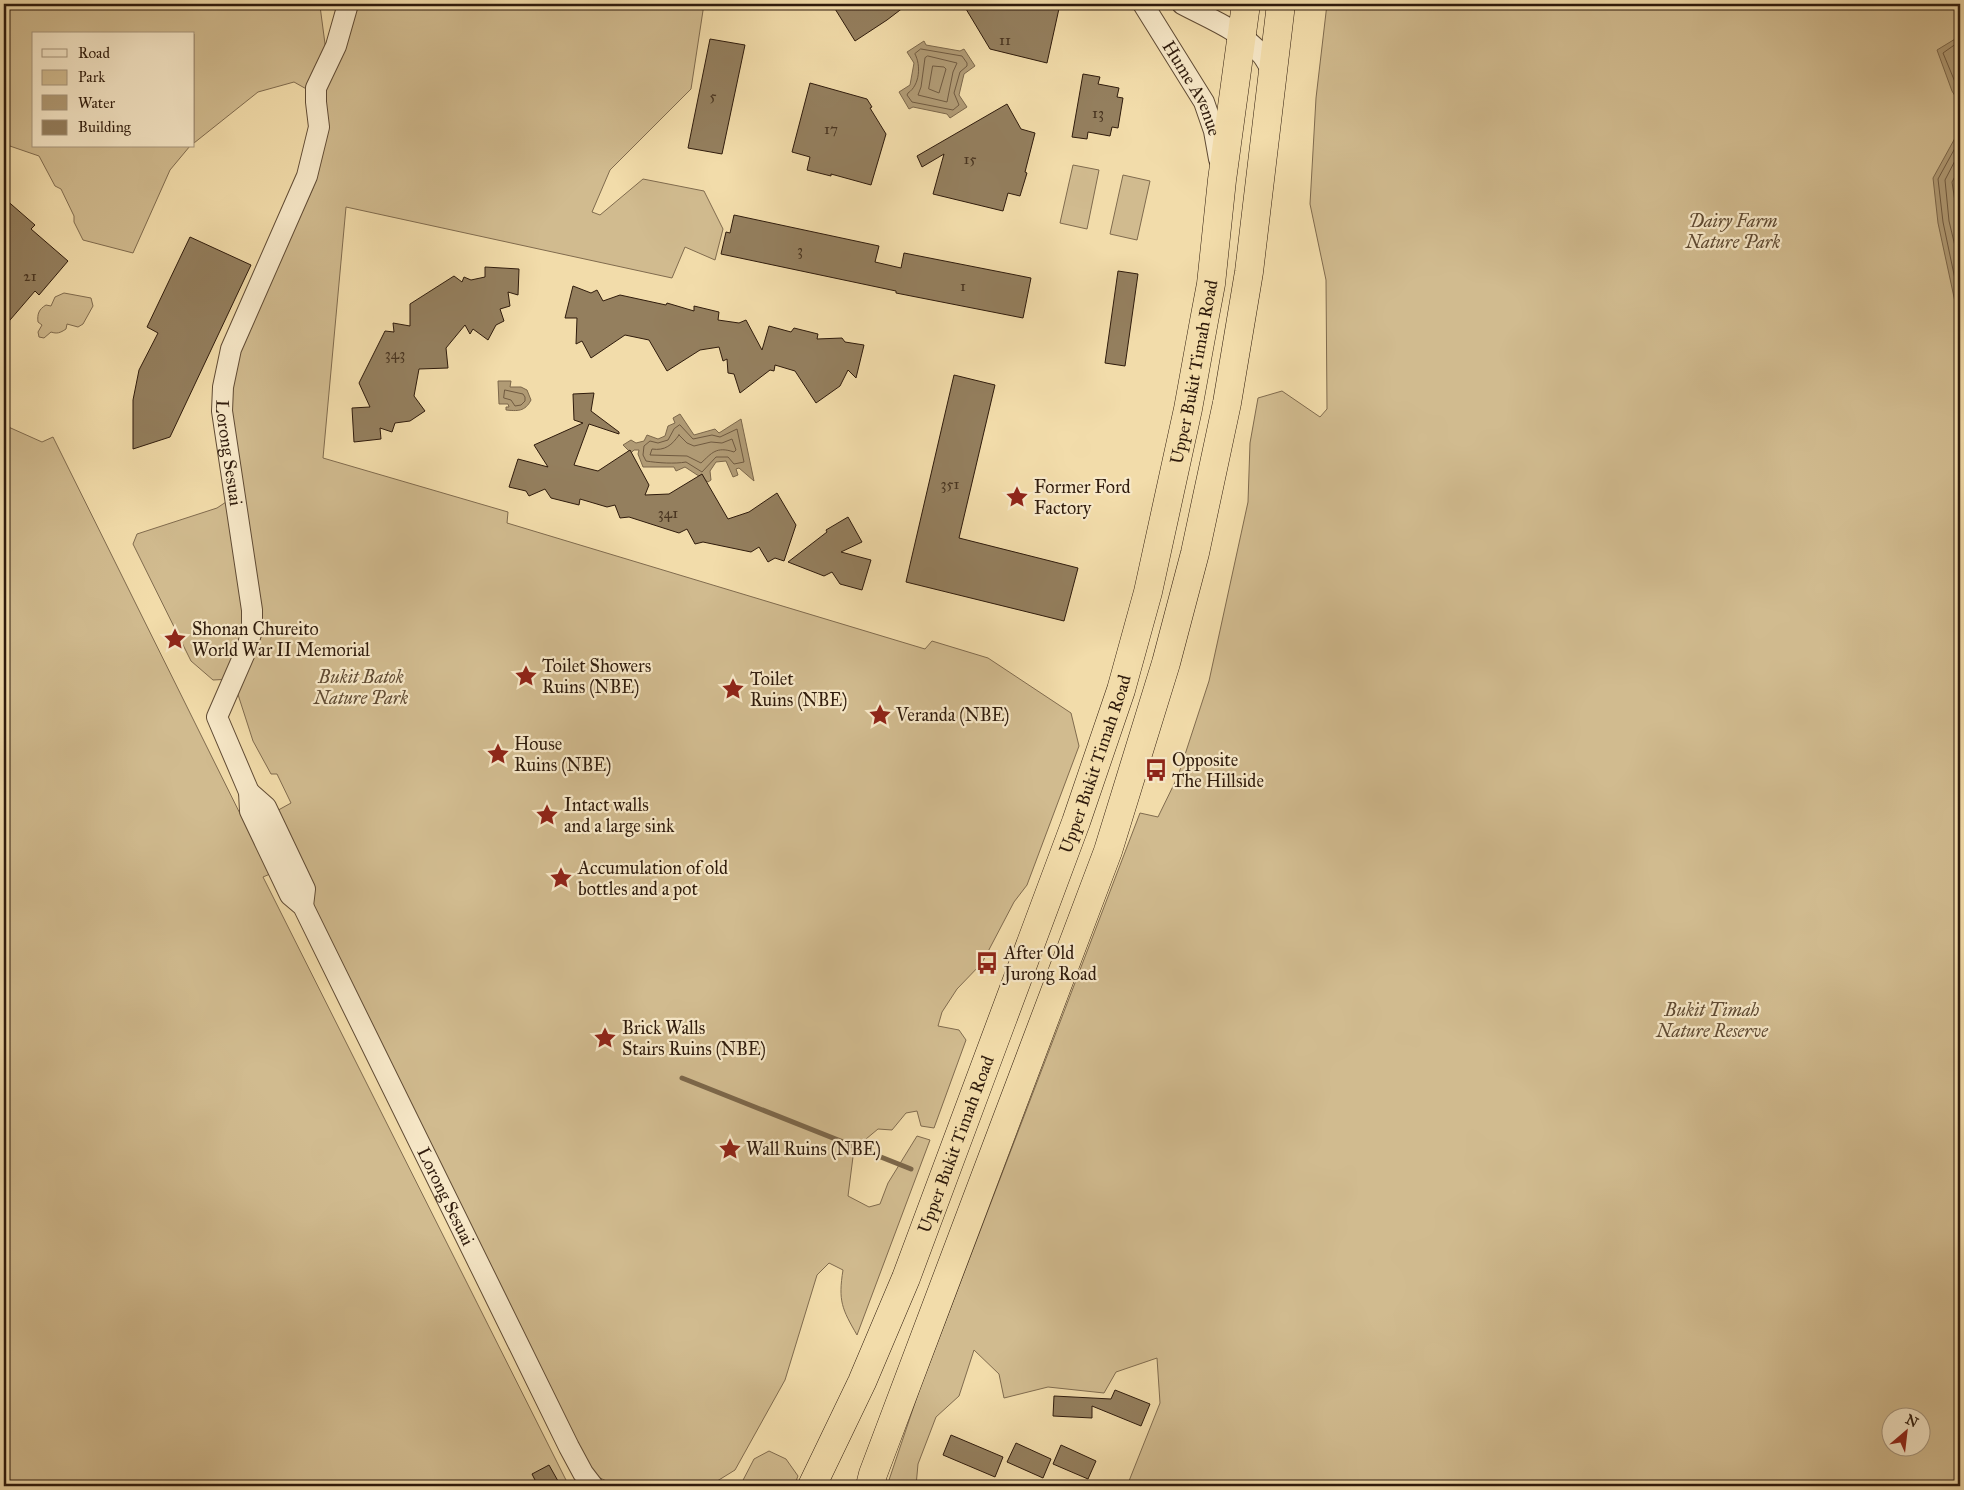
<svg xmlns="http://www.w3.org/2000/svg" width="1964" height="1490" viewBox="0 0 1964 1490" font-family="'IM FELL Great Primer',serif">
<rect width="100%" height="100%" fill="#f2dcaa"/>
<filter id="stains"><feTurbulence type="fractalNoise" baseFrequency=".004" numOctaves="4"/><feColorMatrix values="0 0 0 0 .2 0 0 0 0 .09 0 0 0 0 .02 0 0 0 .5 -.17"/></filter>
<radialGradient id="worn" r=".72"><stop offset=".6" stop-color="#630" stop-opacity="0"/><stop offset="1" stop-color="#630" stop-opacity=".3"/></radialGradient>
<!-- green -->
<path fill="#d1bb8f" stroke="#806b4e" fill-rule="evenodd" d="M4 4H317L320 6 329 74 341 4H704L691 89 610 170 592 212 600 215 643 179 704 191 723 229 715 260 685 247 672 278 346 207 323 458 508 512 507 523 925 649 932 641 988 658 1071 713 1079 746 1027 885 1014 902 982 963 957 989 942 1012 938 1026 959 1030 966 1040 934 1128 921 1126 917 1111 906 1113 892 1130 878 1129 854 1149 848 1196 869 1207 880 1204 888 1183 917 1136 930 1140 857 1335C842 1309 838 1301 843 1270L829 1263 817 1275 785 1380 735 1470 714 1483 718 1486H617L600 1478 589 1466 264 818 291 803 277 774H271L253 741 233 679 213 680 191 661 133 544 137 534 217 508 238 494 229 409 237 355 313 188 323 145 310 91 294 82 258 92 194 143V34H34V146H190L170 170 133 253 83 240 74 222V216L61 189 55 186 39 156 4 144Z
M1327 4H1960V1486H1127L1160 1403 1157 1358 1116 1372 1104 1393 1048 1387 1004 1398 999 1374 974 1350 959 1396 936 1417 918 1464 916 1486H887L920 1388 1140 813 1158 817 1178 776 1209 681 1248 502 1250 443 1258 398 1282 391 1320 417 1327 409 1326 280 1310 204 1316 98ZM1892 1418H1922V1448H1892Z
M1073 165 1099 170 1087 229 1060 223Z
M1123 175 1150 181 1137 240 1110 234Z
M64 293 91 298 93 306 83 324 78 327 67 324 66 329C60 333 57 334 51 332L44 338 39 337 38 332 42 325 38 322C37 314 39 309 46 305L51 306 55 297Z
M4 425 42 442 53 437 270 874 263 877 569 1486H4Z
M769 1451 786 1459 798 1476 794 1486H740L754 1459Z"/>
<!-- water -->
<path fill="#b09a74" stroke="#7c674a" d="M1960 36V104L1952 91 1937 50Z
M924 41 926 45 960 51 964 49 975 66 964 74 959 95 967 107 950 118 947 114 913 107 909 109 899 92 910 85 914 63 907 52Z
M1960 129V325L1938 223 1933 178Z
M498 381H511L510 387H521L527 390 531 400C525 412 517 411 506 410V407H509L508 404H499Z
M680 414 694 435 715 429 719 433 741 419 754 481 739 468 736 469 738 475 733 477 726 461 716 462 710 471 711 480 708 482 685 467 676 471 674 467H643L638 454 639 450H634L631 453 623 445 631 440 636 443 644 441 647 435 658 439 665 436 668 426 675 423 673 418Z"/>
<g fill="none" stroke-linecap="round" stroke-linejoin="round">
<!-- shore -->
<path stroke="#705a40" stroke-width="1" d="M1960 41 1943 53 1960 94
M921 49 962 56 967 63V66L960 72 954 93 959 105 953 110 912 102 907 95 908 93C920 85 921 65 915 54Z
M928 56 957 63 953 72 947 102 918 95 921 87 925 58Z
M933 66 944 67 946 69 939 93 929 89Z
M1960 139 1938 179 1943 222 1960 303
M1960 151 1945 180 1949 221 1960 267
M1960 167 1952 182 1960 234
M505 390 523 394 525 397V401L521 405 515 406 511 400 504 398Z
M680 425 693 439 712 435 720 437 737 429 744 462 734 464 728 457H716L702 472 686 462C675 464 658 463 646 461L643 455 644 446 650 441 658 443 668 440 674 429Z
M679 435 687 443 694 446 711 442 722 443 732 439 736 450 734 452C716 446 712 453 701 463L687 456 650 455 652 449C665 451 672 445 679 435Z"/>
<!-- stream -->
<path stroke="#7c674a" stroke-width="5" d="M682 1078 911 1169"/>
</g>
<!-- building -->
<path fill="#947f5e" stroke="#2f1b0c" d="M832 4H908L887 20 855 41Z
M963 4H1060L1047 63 990 49Z
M710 39 745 45 722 154 688 148Z
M1083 74 1100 77 1098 84 1119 88 1117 97 1123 98 1118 128 1112 127 1110 136 1088 132 1087 139 1072 137Z
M810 83 867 99 872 107 870 108 886 134 871 185 831 174V176L807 170 810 157 792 152Z
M1007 104 1021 129 1035 133 1025 172 1027 173 1020 196 1008 193 1003 211 933 194 944 154 922 167 917 156Z
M4 198 35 225 31 229 68 261 39 295 35 291 4 327Z
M734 215 879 246 875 262 901 268 904 253 1031 278 1023 318 896 293V291L721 254 726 232 730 233Z
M190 237 251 265 170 437 133 449V400L139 370 158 333 147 327Z
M485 267 519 269 518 295 508 292 510 306 500 309 504 321 496 325 488 340 473 329 470 334 465 325 446 348 448 368 419 369 414 396 425 411 410 421 395 423 392 432 380 428 381 439 354 442 352 408 370 407 359 383 385 331 394 332 393 323 410 326V304L454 276 462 282 464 277 471 280 485 277Z
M1118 271 1138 274 1125 366 1105 363Z
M573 286 591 293 597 290 603 301 620 295 666 305 667 303 694 311V306L719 312 718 320 739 323 746 320 762 350 769 326 791 332 794 328 818 334 817 339 842 338 845 342 864 345 856 378 848 370 840 386 816 403 795 371 775 365 774 371 770 370 740 393 734 374 728 373 727 359 723 361 719 347 700 350 667 371 649 340 625 335 591 358 582 341 576 344 577 318H565Z
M954 375 995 385 959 538 1078 568 1064 621 906 582Z
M594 393 591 411 619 432V434L589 424 574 465 598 471 630 450 649 485 645 495 669 494 702 474 728 519 749 512 777 493 796 525 784 561 775 558 768 562 759 547 751 552 703 542 695 544 687 529 679 533 629 517 620 518 615 505 607 507 580 499 579 505 551 498 545 489 529 496 526 491 509 487 518 459 548 467 534 445 583 423 574 420 573 394Z
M848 517 862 542 841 552 871 560 862 590 840 584 832 572 824 576 788 562 827 532 826 530Z
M1115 1390 1150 1404 1141 1426 1092 1406V1418L1053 1416 1054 1396 1111 1399Z
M951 1435 1003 1457 995 1477 943 1455Z
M1016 1443 1051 1459 1043 1478 1007 1462Z
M1061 1445 1096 1461 1088 1479 1053 1464Z
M549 1465 558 1481 548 1486H538L532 1474Z"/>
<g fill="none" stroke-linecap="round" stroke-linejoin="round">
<defs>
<g id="minor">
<path id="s1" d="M348 4 336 46 316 88V102L319 127 307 176 231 349 223 387 222 411 252 610V630L247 648 217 717 249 792 250 811 290 895 303 906 569 1447 583 1473 593 1486"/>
<path id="s2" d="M1143 4 1204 102 1214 131 1219 159"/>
<path d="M1182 4C1208 18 1242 31 1262 55 1266 60 1269 66 1272 72"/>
<path d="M249 792 266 807 305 889 303 906"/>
</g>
<g id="trunk">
<path id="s3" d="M812 1486 862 1382 906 1278 1076 822 1121 690 1148 592 1188 409 1204 321 1211 284 1222 180 1246 4"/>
<path d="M870 1486 873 1474 1108 851 1166 663 1195 553 1227 403 1249 272 1281 4"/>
</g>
</defs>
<!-- minor casing -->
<use href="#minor" stroke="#604b34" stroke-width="22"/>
<!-- trunk casing -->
<use href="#trunk" stroke="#2f1b0c" stroke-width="29"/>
<!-- minor -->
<use href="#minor" stroke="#f7e8c8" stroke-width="20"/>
<!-- trunk -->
<use href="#trunk" stroke="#f2dcaa" stroke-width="28"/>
</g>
<!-- icons -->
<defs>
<symbol id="sight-bare" viewBox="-9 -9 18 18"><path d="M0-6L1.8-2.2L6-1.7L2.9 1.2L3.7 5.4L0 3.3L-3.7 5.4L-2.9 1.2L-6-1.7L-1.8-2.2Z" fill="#8f2418" stroke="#f7e8c8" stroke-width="2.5" paint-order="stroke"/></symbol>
<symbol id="bus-bare" viewBox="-9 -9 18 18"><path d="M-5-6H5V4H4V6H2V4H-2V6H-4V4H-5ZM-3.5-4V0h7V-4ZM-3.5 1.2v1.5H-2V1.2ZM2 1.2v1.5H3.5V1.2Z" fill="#8f2418" stroke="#f7e8c8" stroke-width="2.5" paint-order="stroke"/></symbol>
</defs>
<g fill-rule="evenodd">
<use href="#sight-bare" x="1001" y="481" width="32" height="32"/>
<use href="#sight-bare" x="159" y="623" width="32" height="32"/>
<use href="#sight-bare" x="510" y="660" width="32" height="32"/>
<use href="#sight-bare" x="717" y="673" width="32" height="32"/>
<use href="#sight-bare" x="864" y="699" width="32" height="32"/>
<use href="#sight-bare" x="482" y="738" width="32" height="32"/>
<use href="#bus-bare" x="1140" y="754" width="32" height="32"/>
<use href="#sight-bare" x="531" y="799" width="32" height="32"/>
<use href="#sight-bare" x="545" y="862" width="32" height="32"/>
<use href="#bus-bare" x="971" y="947" width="32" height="32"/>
<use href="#sight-bare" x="589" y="1022" width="32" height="32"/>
<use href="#sight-bare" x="714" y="1133" width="32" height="32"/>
</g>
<g text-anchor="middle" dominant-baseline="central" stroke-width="4.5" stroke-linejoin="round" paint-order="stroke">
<!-- number labels -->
<g font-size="15" fill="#483420">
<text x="1005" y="40">11</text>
<text x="713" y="96">5</text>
<text x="1098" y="113">13</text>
<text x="831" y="129">17</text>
<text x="970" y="159">15</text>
<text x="800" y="250">3</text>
<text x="30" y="276">21</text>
<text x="963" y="286">1</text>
<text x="395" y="354">343</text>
<text x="950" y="484">351</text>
<text x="668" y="513">341</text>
</g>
<!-- street labels -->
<g font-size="18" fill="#2f1b0c" stroke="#f7e8c8">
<text stroke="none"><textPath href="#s2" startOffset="98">Hume Avenue</textPath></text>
<text stroke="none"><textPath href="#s3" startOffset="1181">Upper Bukit Timah Road</textPath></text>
<text stroke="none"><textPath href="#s1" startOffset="474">Lorong Sesuai</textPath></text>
<text stroke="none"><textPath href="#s3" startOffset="776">Upper Bukit Timah Road</textPath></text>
<text stroke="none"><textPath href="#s3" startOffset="371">Upper Bukit Timah Road</textPath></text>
<text stroke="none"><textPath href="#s1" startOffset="1281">Lorong Sesuai</textPath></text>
</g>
<!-- park labels -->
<g font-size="18" font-style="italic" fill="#604b33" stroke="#f7e8c8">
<text x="1733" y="221">Dairy Farm<tspan x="1733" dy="21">Nature Park</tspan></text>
<text x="361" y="677">Bukit Batok<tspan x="361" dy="21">Nature Park</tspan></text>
<text x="1712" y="1010">Bukit Timah<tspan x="1712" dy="21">Nature Reserve</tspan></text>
</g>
<!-- poi labels -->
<g font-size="18" fill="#2f1b0c" stroke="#f7e8c8" text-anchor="start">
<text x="1034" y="487">Former Ford<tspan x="1034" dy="21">Factory</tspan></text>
<text x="192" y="629">Shonan Chureito<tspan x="192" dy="21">World War II Memorial</tspan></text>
<text x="542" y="666">Toilet Showers<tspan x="542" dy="21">Ruins (NBE)</tspan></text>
<text x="750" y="679">Toilet<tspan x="750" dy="21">Ruins (NBE)</tspan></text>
<text x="896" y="715">Veranda (NBE)</text>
<text x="514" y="744">House<tspan x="514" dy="21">Ruins (NBE)</tspan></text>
<text x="1172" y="760">Opposite<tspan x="1172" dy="21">The Hillside</tspan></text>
<text x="564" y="805">Intact walls<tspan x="564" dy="21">and a large sink</tspan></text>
<text x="578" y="868">Accumulation of old<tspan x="578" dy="21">bottles and a pot</tspan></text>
<text x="1004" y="953">After Old<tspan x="1004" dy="21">Jurong Road</tspan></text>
<text x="622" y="1028">Brick Walls<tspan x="622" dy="21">Stairs Ruins (NBE)</tspan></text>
<text x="746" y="1149">Wall Ruins (NBE)</text>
</g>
</g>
<!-- margin -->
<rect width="1964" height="1490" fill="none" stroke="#f2dcaa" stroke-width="20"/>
<rect x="5" y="5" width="1954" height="1480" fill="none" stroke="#2f1b0c" stroke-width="2.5"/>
<rect x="10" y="10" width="1944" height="1470" fill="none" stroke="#2f1b0c"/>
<!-- legend -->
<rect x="32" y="32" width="162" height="115" fill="#f7e8c8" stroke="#a7967d"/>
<rect x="42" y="49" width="25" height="8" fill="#f7e8c8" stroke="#a7967d"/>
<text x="78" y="58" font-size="15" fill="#2f1b0c">Road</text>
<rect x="42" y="70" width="25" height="15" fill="#d1bb8f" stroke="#a7967d"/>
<text x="78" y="82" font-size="15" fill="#2f1b0c">Park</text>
<rect x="42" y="95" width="25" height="15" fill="#b09a74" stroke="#a7967d"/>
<text x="78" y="108" font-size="15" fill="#2f1b0c">Water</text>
<rect x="42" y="120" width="25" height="15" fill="#947f5e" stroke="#a7967d"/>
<text x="78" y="132" font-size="15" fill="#2f1b0c">Building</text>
<!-- north arrow -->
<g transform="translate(1906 1432) rotate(28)"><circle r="24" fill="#f7e8c8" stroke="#a7967d"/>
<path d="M0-4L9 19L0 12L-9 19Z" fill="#8f2418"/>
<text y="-8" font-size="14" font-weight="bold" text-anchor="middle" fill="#2f1b0c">N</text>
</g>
<rect width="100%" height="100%" filter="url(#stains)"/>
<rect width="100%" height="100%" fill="url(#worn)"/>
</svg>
